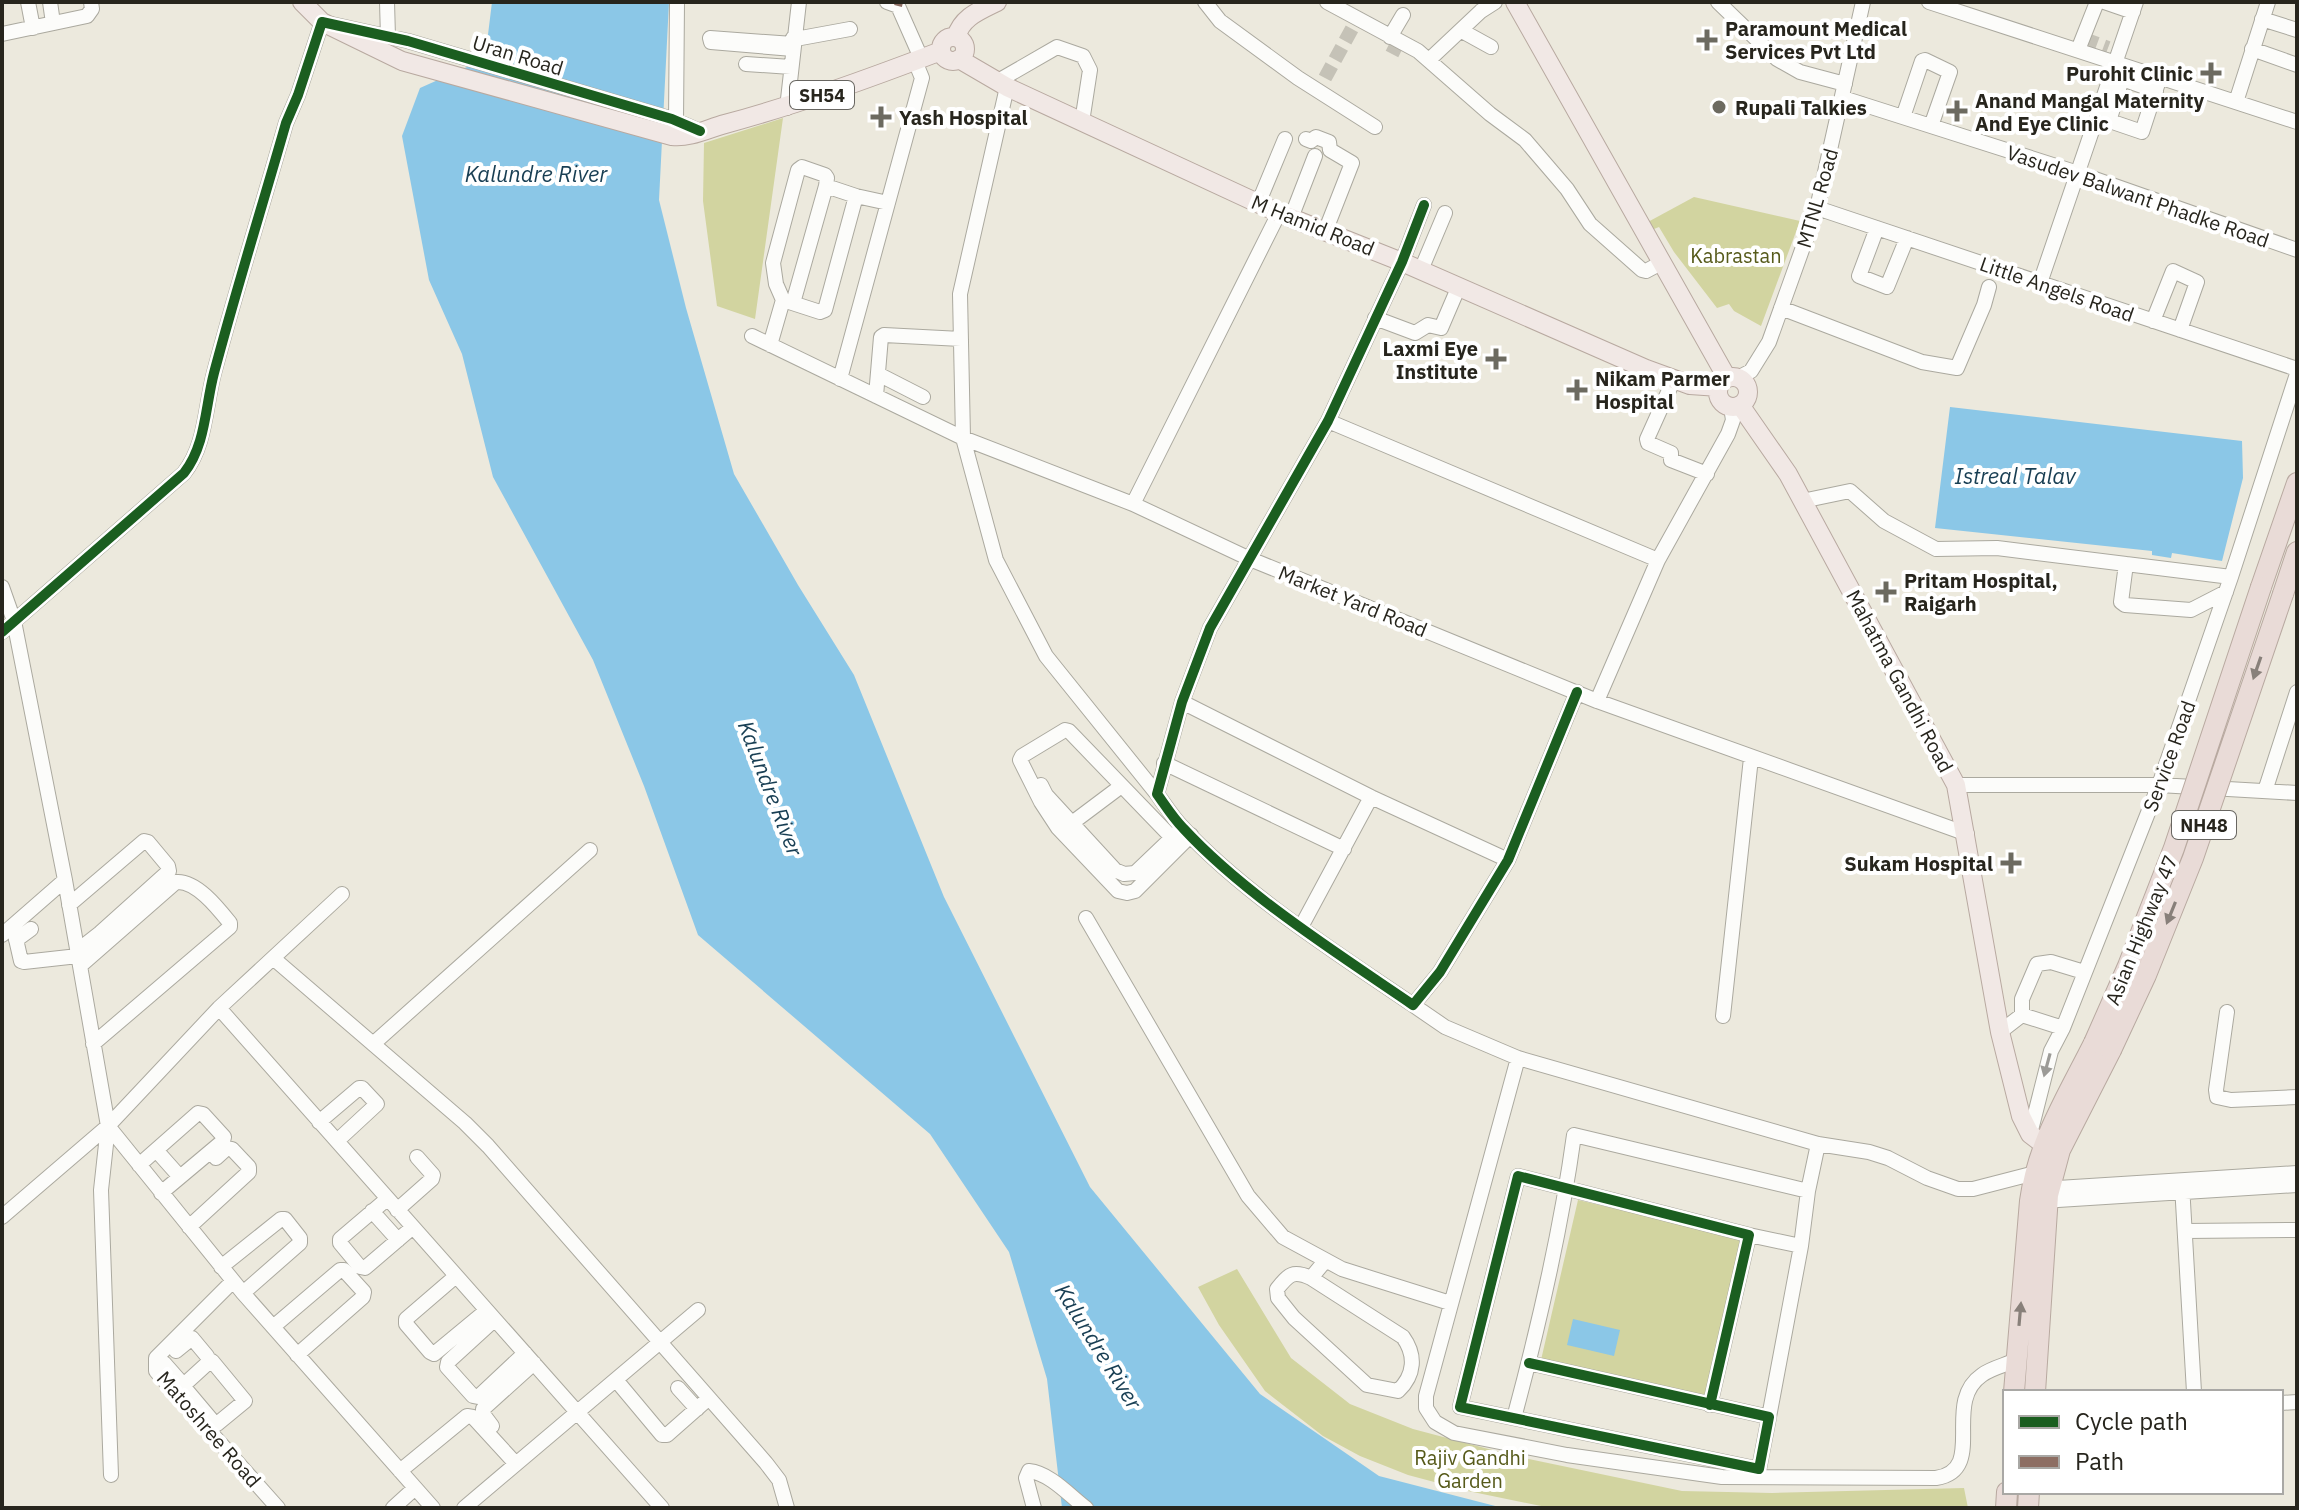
<svg xmlns="http://www.w3.org/2000/svg" width="2299" height="1510" viewBox="0 0 2299 1510" font-family="'IBM Plex Sans',sans-serif">
<rect width="100%" height="100%" fill="#ece9dd"/>
<!-- green -->
<path fill="#d2d4a0" d="M783 118 755 319 717 306 703 201 704 143Z
M1694 197 1800 221 1761 326 1734 311 1729 304 1717 308 1674 252 1659 227 1649 231 1646 223Z
M1578 1200 1741 1238 1705 1398 1541 1360Z
M1237 1269 1291 1358 1350 1404 1413 1429 1515 1456 1682 1491 1772 1493 1964 1488 1968 1508H1551L1468 1491 1408 1475 1360 1456 1323 1436 1265 1391 1219 1325 1198 1287Z"/>
<!-- water -->
<path fill="#8bc7e7" d="M492 2H669L659 200 686 308 734 474 798 585 854 675 944 897 1090 1187 1260 1394 1379 1476 1503 1508H1062L1047 1379 1009 1252 930 1134 698 935 644 786 593 660 493 477 462 354 429 280 402 136 420 88 485 59Z
M1950 407 2242 441 2243 478 2222 561 2172 553 2171 558 2152 555V551L1935 528Z
M1573 1319 1620 1330 1614 1356 1567 1345Z"/>
<g fill="none" stroke-linecap="round" stroke-linejoin="round">
<!-- minor-tunnel -->
<path stroke="#c5c2b7" stroke-width="14" stroke-dasharray="14 7" stroke-linecap="butt" d="M2084 39 2108 48
M1392 54 1396 46
M1325 78 1354 25"/>
<defs>
<path id="minor" d="M28 2 33 28
M50 2 53 23
M387 2 388 37
M887 2 898 6 921 58
M1205 2 1220 21 1298 78 1375 127
M1327 2 1418 51 1490 114 1525 140 1567 189 1590 224 1642 270 1646 271 1661 263
M1718 2 1777 59 1800 72 1845 84
M1929 2 2297 122
M2104 2 2133 12
M2262 19 2297 30
M1462 31 1491 47
M2 34 87 16 92 9 91 2
M1390 37 1403 15
M793 38H801L850 29
M793 49 711 42 710 38 793 44
M2252 49 2297 65
M2078 50 2097 2
M1430 59 1481 11 1495 2
M746 64 791 67
M998 81 1057 47 1083 56 1090 70 1082 122
M1007 87 960 294 963 438 996 560 1046 656 1157 794
M1843 98 2078 173 2297 250
M2236 102 2268 2
M787 108 799 2
M2111 115 2122 79 2156 91
M1903 117 1922 61 1925 60 1950 72 1931 126
M2098 117 2142 132 2160 77
M676 121 677 2
M1306 139 1311 141 1316 137 1329 142 1330 150 1352 163 1325 232
M1258 204 1285 139
M1424 205 1402 262 1328 421 1210 628 1182 702 1157 794C1165 805 1173 818 1183 828 1245 895 1337 953 1413 1005L1440 972 1508 860 1577 692
M1817 208 2297 369
M1291 218 1315 156
M1877 228 1859 276 1887 287 1907 238
M1421 270 1445 213
M2040 283 2136 2
M783 300 776 284 773 263 798 170 802 167 825 175 827 178 826 186 856 196
M793 303 826 186
M1781 308 1922 362 1957 368 1984 305 1989 287
M1375 318 1415 333 1428 325 1441 328 1459 286
M2153 321 2173 271 2197 282 2180 330
M752 336 963 438 1133 504 1250 559 1597 701 1967 834
M770 345 783 300 820 312 825 310 856 196 888 203
M878 374 923 397
M1738 378 1751 371 1769 342 1817 208 1863 2
M840 379 922 78 915 61
M1674 379 1647 439 1648 443 1671 453V460L1707 474
M876 396 881 337 884 335 961 339
M1328 421 1658 560
M1802 501 1850 491 1884 521 1936 549 1997 548 2231 577
M1133 504 1279 213
M2126 564 2121 602 2125 605 2191 610 2226 592
M2 587 14 621 65 880 108 1126 101 1190 111 1475
M2 632 184 473C206 445 205 407 214 373 236 290 262 207 286 123L298 95 322 22 408 41 672 119 700 131
M1597 701 1658 560 1728 434 1733 420 1731 407
M1182 702 1371 797 1508 860
M1164 763 1344 849
M1041 785 1046 795 1115 870 1124 874 1135 873 1179 831
M1956 785H2159L2297 793
M2265 791 2297 692
M1072 823 1116 790
M1180 846 1069 731 1065 730 1022 756 1020 760 1041 802 1058 828 1118 891 1127 893 1135 891 1191 835
M69 905 144 841 148 842 168 866 169 871 100 933 77 951
M1086 918 1248 1196 1283 1237 1342 1269 1450 1303
M13 926 21 961 24 962 78 956
M1301 927 1371 797
M2 935 65 880
M16 940 31 929
M273 958 465 1123 488 1146 766 1463 779 1480 787 1508
M80 966 176 882C196 880 218 908 230 923V927L93 1044
M1413 1005 1445 1027 1518 1058 1818 1144 1869 1152 1888 1158 1927 1178 1958 1189H1973L2035 1173
M219 1008 662 1508
M2227 1012 2216 1090 2217 1097 2231 1100 2297 1097
M2022 1015 2063 1028
M1723 1016 1751 758
M2000 1032 2022 1015V999L2037 964 2051 962 2084 972
M373 1044 590 850
M1518 1058 1426 1396V1408L1435 1422 1454 1433 1567 1455 1722 1477 1936 1478C1988 1470 1941 1403 1982 1375 1991 1368 2006 1365 2016 1360
M319 1122 359 1088H362L377 1104 337 1141
M108 1126 243 1293 433 1508
M2030 1134 2051 1051 2063 1028 2159 785 2231 577 2297 374
M156 1150 180 1177
M139 1165 198 1113 203 1114 224 1137 223 1141 161 1193
M2182 1185 2194 1392
M2042 1189 2297 1173
M387 1199 340 1239V1243L360 1267 365 1268 413 1227
M2042 1201 2297 1185
M397 1210 432 1179 433 1175 417 1157
M372 1211 398 1240
M2 1217 108 1126 219 1008 342 894
M189 1227 249 1172V1167L232 1149 227 1148 216 1158
M2186 1231 2297 1230
M1749 1235 1801 1246 1808 1191
M221 1267 281 1219H285L300 1238V1243L243 1293
M456 1276 406 1319V1324L430 1352 434 1354 486 1311
M1311 1278 1403 1337C1416 1355 1415 1375 1398 1391L1367 1385 1294 1318 1278 1298 1277 1289C1289 1274 1293 1270 1311 1278L1325 1261
M233 1281 156 1358V1371L278 1508
M494 1320 448 1362 447 1367 473 1396 478 1397 525 1353
M273 1327 340 1270H344L364 1292 363 1297 297 1355
M176 1351 192 1338 207 1356
M164 1363 179 1380
M1529 1363 1769 1417 1759 1469 1460 1407 1518 1176 1749 1235 1710 1405
M616 1380 662 1435H667L709 1398
M678 1388 697 1409
M175 1393 210 1361H212L245 1401 217 1424H215L183 1386
M2281 1403 2297 1402
M1769 1417 1801 1246
M1514 1418C1539 1325 1561 1230 1574 1135L1808 1191 1818 1144
M492 1426 483 1414V1409L534 1363
M400 1471 467 1416 473 1417 516 1464
M393 1508 415 1488
M464 1508 698 1310
M1034 1508 1026 1478 1029 1471C1050 1473 1070 1496 1086 1508"/>
<path id="major" d="M302 2 322 22 402 61 672 136C690 138 707 129 725 124 799 104 870 78 941 51
M1515 2 1727 378
M956 37C962 17 979 11 997 2
M941 49a12 12 0 1 1 24 0a12 12 0 1 1-24 0Z
M959 59 1007 87 1279 213 1402 262 1646 369 1690 385 1719 387
M1718 392a15 15 0 1 1 30 0a15 15 0 1 1-30 0Z
M1740 405 1788 474 1956 785 2000 1032 2021 1116 2030 1134 2056 1154"/>
<path id="highway" d="M2261 587 2297 483
M2283 594 2297 552
M2014 1392 2030 1201C2038 1142 2068 1095 2094 1043
M2035 1392 2048 1195 2060 1150 2111 1050
M2006 1508 2007 1492
M2028 1508 2029 1492"/>
</defs>
<!-- minor casing -->
<use href="#minor" stroke="#aba99f" stroke-width="16"/>
<!-- major casing -->
<use href="#major" stroke="#b8a9a0" stroke-width="20"/>
<!-- highway casing -->
<use href="#highway" stroke="#b8a9a0" stroke-width="22"/>
<!-- minor -->
<use href="#minor" stroke="#fcfcfa" stroke-width="14"/>
<!-- major -->
<use href="#major" stroke="#f1e8e5" stroke-width="18"/>
<!-- highway -->
<use href="#highway" stroke="#e9dbd7" stroke-width="20"/>
<defs>
<path id="highway-bridge" d="M2094 1043 2128 966 2174 848 2261 587
M2111 1050 2146 975 2193 858 2283 594"/>
</defs>
<!-- highway-bridge casing -->
<use href="#highway-bridge" stroke="#b8a9a0" stroke-width="22" stroke-linecap="butt"/>
<!-- highway-bridge -->
<use href="#highway-bridge" stroke="#e9dbd7" stroke-width="20"/>
<!-- quiet -->
<path stroke="#8d6e63" stroke-width="8" stroke-dasharray="16 8" stroke-linecap="butt" d="M898 6 899 2"/>
<defs>
<path id="cycleway" d="M1424 205 1402 262 1328 421 1210 628 1182 702 1157 794C1165 805 1173 818 1183 828 1245 895 1337 953 1413 1005L1440 972 1508 860 1577 692
M2 632 184 473C206 445 205 407 214 373 236 290 262 207 286 123L298 95 322 22 408 41 672 119 700 131
M1529 1363 1769 1417 1759 1469 1460 1407 1518 1176 1749 1235 1710 1405"/>
</defs>
<!-- cycleway casing -->
<use href="#cycleway" stroke="#fff" stroke-width="15"/>
<!-- cycleway -->
<use href="#cycleway" stroke="#1b5e20" stroke-width="10"/>
</g>
<!-- one-way arrows -->
<defs><path id="oneway-solid" d="M-6-.8H1V-3.2L6.5 0L1 3.2V.8H-6Z" transform="scale(2)"/></defs>
<g fill="#88807a">
<use href="#oneway-solid" transform="translate(2257 668) rotate(109)"/>
<use href="#oneway-solid" transform="translate(2171 913) rotate(112)"/>
<use href="#oneway-solid" transform="translate(2020 1314) rotate(-85)"/>
</g>
<use fill="#9c9b97" href="#oneway-solid" transform="translate(2047 1065) rotate(105)"/>
<!-- markers -->
<g fill="#6c6a60" stroke="#fff" stroke-width="3">
<path d="M1703 28h8v8h8v8h-8v8h-8v-8h-8v-8h8z"/>
<path d="M2207 61h8v8h8v8h-8v8h-8v-8h-8v-8h8z"/>
<circle cx="1719" cy="107" r="8"/>
<path d="M1953 99h8v8h8v8h-8v8h-8v-8h-8v-8h8z"/>
<path d="M877 105h8v8h8v8h-8v8h-8v-8h-8v-8h8z"/>
<path d="M1492 347h8v8h8v8h-8v8h-8v-8h-8v-8h8z"/>
<path d="M1573 378h8v8h8v8h-8v8h-8v-8h-8v-8h8z"/>
<path d="M1882 580h8v8h8v8h-8v8h-8v-8h-8v-8h8z"/>
<path d="M2007 851h8v8h8v8h-8v8h-8v-8h-8v-8h8z"/>
</g>
<g text-anchor="middle" dominant-baseline="central" stroke-width="8" stroke-linejoin="round" paint-order="stroke">
<!-- shield labels -->
<g fill="#fff" stroke="#686661" stroke-width="2">
<rect x="790" y="81" width="64" height="28" rx="6"/>
<rect x="2172" y="811" width="64" height="28" rx="6"/>
</g>
<g font-size="18" font-weight="bold" fill="#27251d">
<text x="822" y="95">SH54</text>
<text x="2204" y="825">NH48</text>
</g>
<!-- poi labels -->
<g font-size="20" font-weight="bold" fill="#27251d" stroke="#fff" text-anchor="start">
<text x="1725" y="28">Paramount Medical<tspan x="1725" dy="23">Services Pvt Ltd</tspan></text>
<text x="2193" y="73" text-anchor="end">Purohit Clinic</text>
<text x="1975" y="100">Anand Mangal Maternity<tspan x="1975" dy="23">And Eye Clinic</tspan></text>
<text x="1735" y="107">Rupali Talkies</text>
<text x="899" y="117">Yash Hospital</text>
<text x="1478" y="348" text-anchor="end">Laxmi Eye<tspan x="1478" dy="23">Institute</tspan></text>
<text x="1595" y="378">Nikam Parmer<tspan x="1595" dy="23">Hospital</tspan></text>
<text x="1904" y="580">Pritam Hospital,<tspan x="1904" dy="23">Raigarh</tspan></text>
<text x="1993" y="863" text-anchor="end">Sukam Hospital</text>
</g>
<!-- street labels -->
<g font-size="20" fill="#27251d" stroke="#fff">
<text transform="translate(518 55) rotate(17)">Uran Road</text>
<text transform="translate(2138 196) rotate(19)">Vasudev Balwant Phadke Road</text>
<text transform="translate(1817 198) rotate(-74)">MTNL Road</text>
<text transform="translate(1313 225) rotate(22)">M Hamid Road</text>
<text transform="translate(2057 289) rotate(19)">Little Angels Road</text>
<text transform="translate(1353 601) rotate(22)">Market Yard Road</text>
<text transform="translate(1900 681) rotate(62)">Mahatma Gandhi Road</text>
<text transform="translate(2169 756) rotate(-70)">Service Road</text>
<text transform="translate(2141 930) rotate(-68)">Asian Highway 47</text>
<text transform="translate(209 1429) rotate(49)">Matoshree Road</text>
</g>
<!-- park labels -->
<g font-size="20" fill="#565a1a" stroke="#fff">
<text x="1736" y="255">Kabrastan</text>
<text x="1470" y="1457">Rajiv Gandhi<tspan x="1470" dy="23">Garden</tspan></text>
</g>
<!-- water labels -->
<g font-size="22" font-style="italic" fill="#183e53" stroke="#fff">
<text x="536" y="173">Kalundre River</text>
<text x="2015" y="475">Istreal Talav</text>
<text transform="translate(771 788) rotate(69)">Kalundre River</text>
<text transform="translate(1099 1346) rotate(58)">Kalundre River</text>
</g>
</g>
<!-- border -->
<rect width="2299" height="1510" fill="none" stroke="#27251d" stroke-width="8"/>
<!-- legend -->
<rect x="2003" y="1390" width="280" height="104" fill="#ffffff" stroke="#a9a8a5" stroke-width="2"/>
<rect x="2019" y="1416" width="40" height="12" fill="#1b5e20" stroke="#a9a8a5" stroke-width="2"/>
<text x="2075" y="1430" font-size="24" fill="#27251d">Cycle path</text>
<rect x="2019" y="1456" width="40" height="12" fill="#8d6e63" stroke="#a9a8a5" stroke-width="2"/>
<text x="2075" y="1470" font-size="24" fill="#27251d">Path</text>
</svg>
